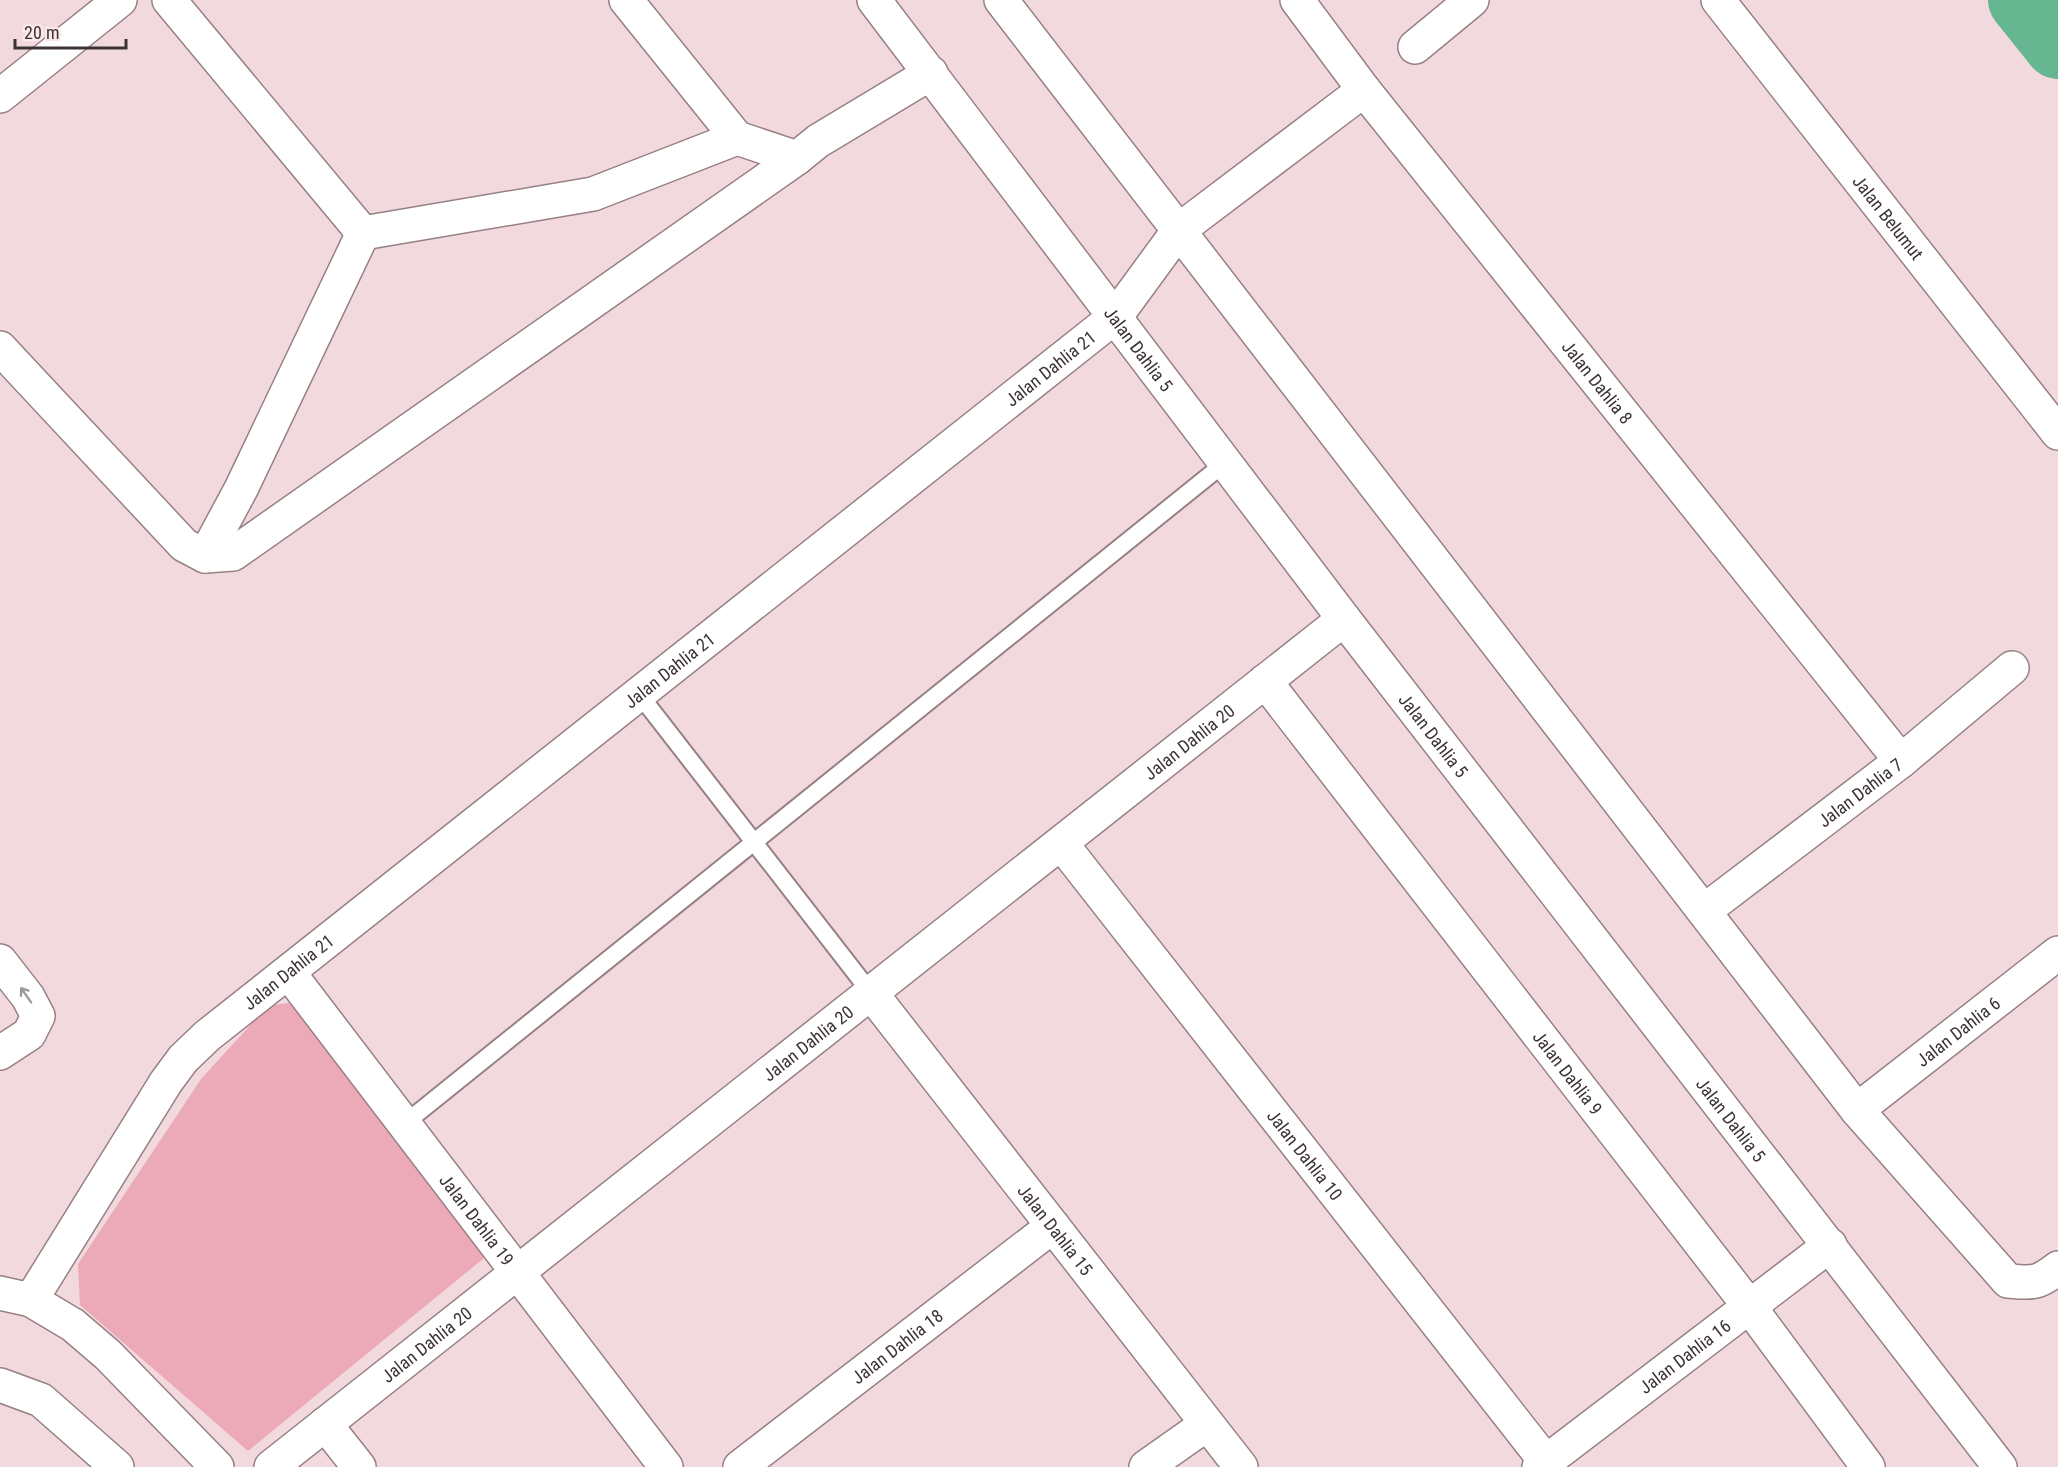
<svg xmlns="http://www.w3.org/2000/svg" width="2058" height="1467" viewBox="0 0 2058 1467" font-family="'Roboto Condensed',sans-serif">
<rect width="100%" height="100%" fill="#f2d9de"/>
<!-- green -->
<path fill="#eca9b7" d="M295 1002 489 1254 248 1451 80 1305 78 1264 201 1079 268 1006Z"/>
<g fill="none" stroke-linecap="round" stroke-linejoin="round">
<!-- river -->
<path stroke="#66b692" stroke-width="68" d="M2022 0 2058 45"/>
<defs>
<path id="lane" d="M639 694 871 993
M404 1124 1226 462"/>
<g id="street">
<path d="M169 0 363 233"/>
<path d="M626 0 737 138 797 158 818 141 931 73"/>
<path d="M1001 0 1857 1110 2008 1281C2034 1283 2037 1284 2058 1268"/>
<path id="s1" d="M1297 0 1364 90 1901 761"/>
<path id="s2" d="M1718 0 2058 433"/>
<path d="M1415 47 1472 0"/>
<path d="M0 96 120 0"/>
<path d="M363 233 593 194 737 138"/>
<path d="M0 348 184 545 205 556 241 489 363 233"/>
<path d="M205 556 233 554 797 158"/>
<path id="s3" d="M1265 681 1749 1306 1868 1467"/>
<path id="s4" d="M1061 843 1550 1467"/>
<path id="s5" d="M1704 911 1901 761 2012 668"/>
<path d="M0 961 28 997 38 1016 29 1034 0 1053"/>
<path id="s6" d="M289 973 666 1467"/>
<path id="s7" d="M871 993 1241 1467"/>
<path id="s8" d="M1857 1110 2058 953"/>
<path d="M0 1293 31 1300 73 1325 108 1355 217 1467"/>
<path id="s9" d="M31 1300 166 1082 183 1059 207 1036 1116 316 1179 230 1364 90"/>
<path d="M0 1385 41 1400 117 1467"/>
<path d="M325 1424 359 1467"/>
<path id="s10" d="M271 1467 1344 619"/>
<path id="s11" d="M740 1467 1053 1226"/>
<path d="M1146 1467 1207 1424"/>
<path id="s12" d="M1539 1467 1830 1245"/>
</g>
<g id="secondary">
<path id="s13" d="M874 0 1344 619 2000 1467"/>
</g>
</defs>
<!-- lane casing -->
<use href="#lane" stroke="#978084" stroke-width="20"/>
<!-- street casing -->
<use href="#street" stroke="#978084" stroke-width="36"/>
<!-- secondary casing -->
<use href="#secondary" stroke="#978084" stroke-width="36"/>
<!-- lane -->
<use href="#lane" stroke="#fff" stroke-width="16"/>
<!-- street -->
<use href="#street" stroke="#fff" stroke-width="33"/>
<!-- secondary -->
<use href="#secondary" stroke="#fff" stroke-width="33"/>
</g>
<!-- one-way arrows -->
<defs><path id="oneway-shaft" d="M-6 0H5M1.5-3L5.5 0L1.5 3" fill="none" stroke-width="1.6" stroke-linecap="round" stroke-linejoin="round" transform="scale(1.5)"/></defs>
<use stroke="#9e999a" href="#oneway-shaft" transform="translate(26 995) rotate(-125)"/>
<g text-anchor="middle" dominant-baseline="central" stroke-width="6" stroke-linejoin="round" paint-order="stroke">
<!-- street labels -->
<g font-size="18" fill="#3d3335" stroke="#fce8eb">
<text stroke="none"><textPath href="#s2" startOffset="276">Jalan Belumut</textPath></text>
<text stroke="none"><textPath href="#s13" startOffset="438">Jalan Dahlia 5</textPath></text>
<text stroke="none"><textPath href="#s9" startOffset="1394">Jalan Dahlia 21</textPath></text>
<text stroke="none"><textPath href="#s1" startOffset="486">Jalan Dahlia 8</textPath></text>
<text stroke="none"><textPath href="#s9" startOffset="908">Jalan Dahlia 21</textPath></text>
<text stroke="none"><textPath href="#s13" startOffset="924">Jalan Dahlia 5</textPath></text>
<text stroke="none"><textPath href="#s10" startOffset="1170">Jalan Dahlia 20</textPath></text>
<text stroke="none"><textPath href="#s5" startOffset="196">Jalan Dahlia 7</textPath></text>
<text stroke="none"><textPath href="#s9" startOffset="422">Jalan Dahlia 21</textPath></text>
<text stroke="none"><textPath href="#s8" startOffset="128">Jalan Dahlia 6</textPath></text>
<text stroke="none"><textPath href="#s10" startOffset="684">Jalan Dahlia 20</textPath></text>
<text stroke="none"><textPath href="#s3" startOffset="495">Jalan Dahlia 9</textPath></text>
<text stroke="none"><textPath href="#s13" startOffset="1410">Jalan Dahlia 5</textPath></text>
<text stroke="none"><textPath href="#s4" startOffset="396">Jalan Dahlia 10</textPath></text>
<text stroke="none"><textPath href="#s6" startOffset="310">Jalan Dahlia 19</textPath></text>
<text stroke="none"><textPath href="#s7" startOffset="300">Jalan Dahlia 15</textPath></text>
<text stroke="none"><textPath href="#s10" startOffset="198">Jalan Dahlia 20</textPath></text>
<text stroke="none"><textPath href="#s11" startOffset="198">Jalan Dahlia 18</textPath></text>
<text stroke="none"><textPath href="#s12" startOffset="183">Jalan Dahlia 16</textPath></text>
</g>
</g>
<!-- scale -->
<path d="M15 39v9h111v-9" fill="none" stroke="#3d3335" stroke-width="3"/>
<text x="24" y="39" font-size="18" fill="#3d3335" stroke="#fce8eb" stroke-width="4.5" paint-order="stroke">20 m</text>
</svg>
